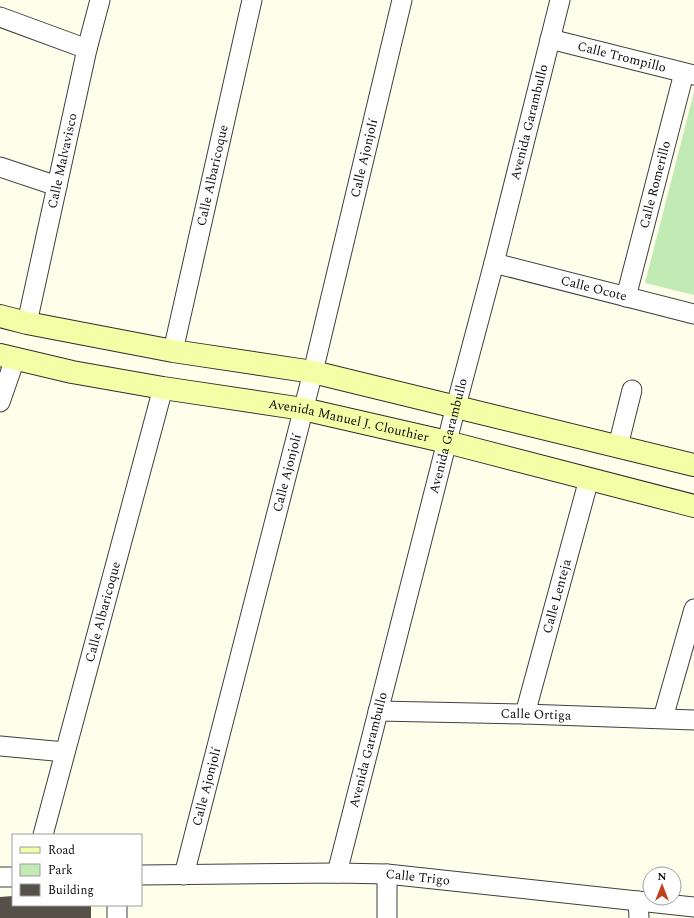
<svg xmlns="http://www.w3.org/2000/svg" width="694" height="918" viewBox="0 0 694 918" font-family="Spectral,serif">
<rect width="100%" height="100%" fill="#feffeb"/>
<!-- green -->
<path fill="#c2eab4" d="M694 92V295L645 283Z"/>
<!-- building -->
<path fill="#555148" d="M13 896V905H91V918H0V897Z"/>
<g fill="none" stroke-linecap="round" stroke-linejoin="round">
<defs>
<g id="minor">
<path d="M0 17 87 49"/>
<path id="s1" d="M550 39 694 75"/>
<path d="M0 167 57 186"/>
<path id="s2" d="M494 263 694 314"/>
<path id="s3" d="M626 297 684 73"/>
<path id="s4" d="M27 323 87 49 100 0"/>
<path id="s5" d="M173 351 252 0"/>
<path d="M0 402 15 359"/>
<path d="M618 446 632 390"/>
<path id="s6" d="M378 711 525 714 694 720"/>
<path id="s7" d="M525 714 589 479"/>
<path d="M663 718 694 609"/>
<path d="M0 746 65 752"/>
<path id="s8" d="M43 835 163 388"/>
<path id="s9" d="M337 873 456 406 494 263 560 0"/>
<path d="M387 874V918"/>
<path id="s10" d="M141 875 337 873 387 874 694 907"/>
<path id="s11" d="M184 875 313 372 402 0"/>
<path d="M0 877H13"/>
<path d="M638 901 639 918"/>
<path d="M117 905V918"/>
</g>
<g id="secondary">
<path d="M0 316 27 323 173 351 313 372 694 465"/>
<path id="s12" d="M0 355 72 372 163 388 303 409 447 442 694 506"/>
</g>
</defs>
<!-- minor casing -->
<use href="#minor" stroke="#3f3f3f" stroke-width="21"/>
<!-- secondary casing -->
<use href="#secondary" stroke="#2e2e2e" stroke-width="24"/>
<!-- minor -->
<use href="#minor" stroke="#fff" stroke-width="19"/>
<!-- secondary -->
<use href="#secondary" stroke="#f2ffa6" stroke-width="22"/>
</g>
<g text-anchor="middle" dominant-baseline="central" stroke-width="4" stroke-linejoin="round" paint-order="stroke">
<!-- street labels -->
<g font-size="13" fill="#0c0c0c" stroke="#fff">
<text stroke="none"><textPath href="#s1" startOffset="74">Calle Trompillo</textPath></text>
<text stroke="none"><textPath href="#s9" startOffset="775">Avenida Garambullo</textPath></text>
<text stroke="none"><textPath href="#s11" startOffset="739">Calle Ajonjolí</textPath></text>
<text stroke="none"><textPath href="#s4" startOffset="166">Calle Malvavisco</textPath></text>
<text stroke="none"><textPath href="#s5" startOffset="180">Calle Albaricoque</textPath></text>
<text stroke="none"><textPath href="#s3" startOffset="116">Calle Romerillo</textPath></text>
<text stroke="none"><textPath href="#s2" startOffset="103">Calle Ocote</textPath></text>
<text stroke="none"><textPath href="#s12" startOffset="355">Avenida Manuel J. Clouthier</textPath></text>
<text stroke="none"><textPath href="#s9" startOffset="451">Avenida Garambullo</textPath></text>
<text stroke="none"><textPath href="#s11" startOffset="415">Calle Ajonjolí</textPath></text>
<text stroke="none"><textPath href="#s7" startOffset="122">Calle Lenteja</textPath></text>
<text stroke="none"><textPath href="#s8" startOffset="231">Calle Albaricoque</textPath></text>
<text stroke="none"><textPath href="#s6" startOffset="158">Calle Ortiga</textPath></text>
<text stroke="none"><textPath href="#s9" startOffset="127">Avenida Garambullo</textPath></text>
<text stroke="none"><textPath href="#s11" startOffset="91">Calle Ajonjolí</textPath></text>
<text stroke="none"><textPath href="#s10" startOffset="277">Calle Trigo</textPath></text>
</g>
</g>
<!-- legend -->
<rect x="12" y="834" width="130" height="72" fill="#ffffff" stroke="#9e9e9e"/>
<rect x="20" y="847" width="20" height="6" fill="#f2ffa6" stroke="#9e9e9e"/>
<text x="48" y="854" font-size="12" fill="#0c0c0c">Road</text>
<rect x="20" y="864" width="20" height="12" fill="#c2eab4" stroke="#9e9e9e"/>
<text x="48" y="874" font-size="12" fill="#0c0c0c">Park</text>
<rect x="20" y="884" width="20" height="12" fill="#555148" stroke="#9e9e9e"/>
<text x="48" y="894" font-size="12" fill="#0c0c0c">Building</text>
<!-- north arrow -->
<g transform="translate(662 886)"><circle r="19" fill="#ffffff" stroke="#9e9e9e"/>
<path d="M0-3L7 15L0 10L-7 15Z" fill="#c04120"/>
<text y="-6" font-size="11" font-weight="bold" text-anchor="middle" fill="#0c0c0c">N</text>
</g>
</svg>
